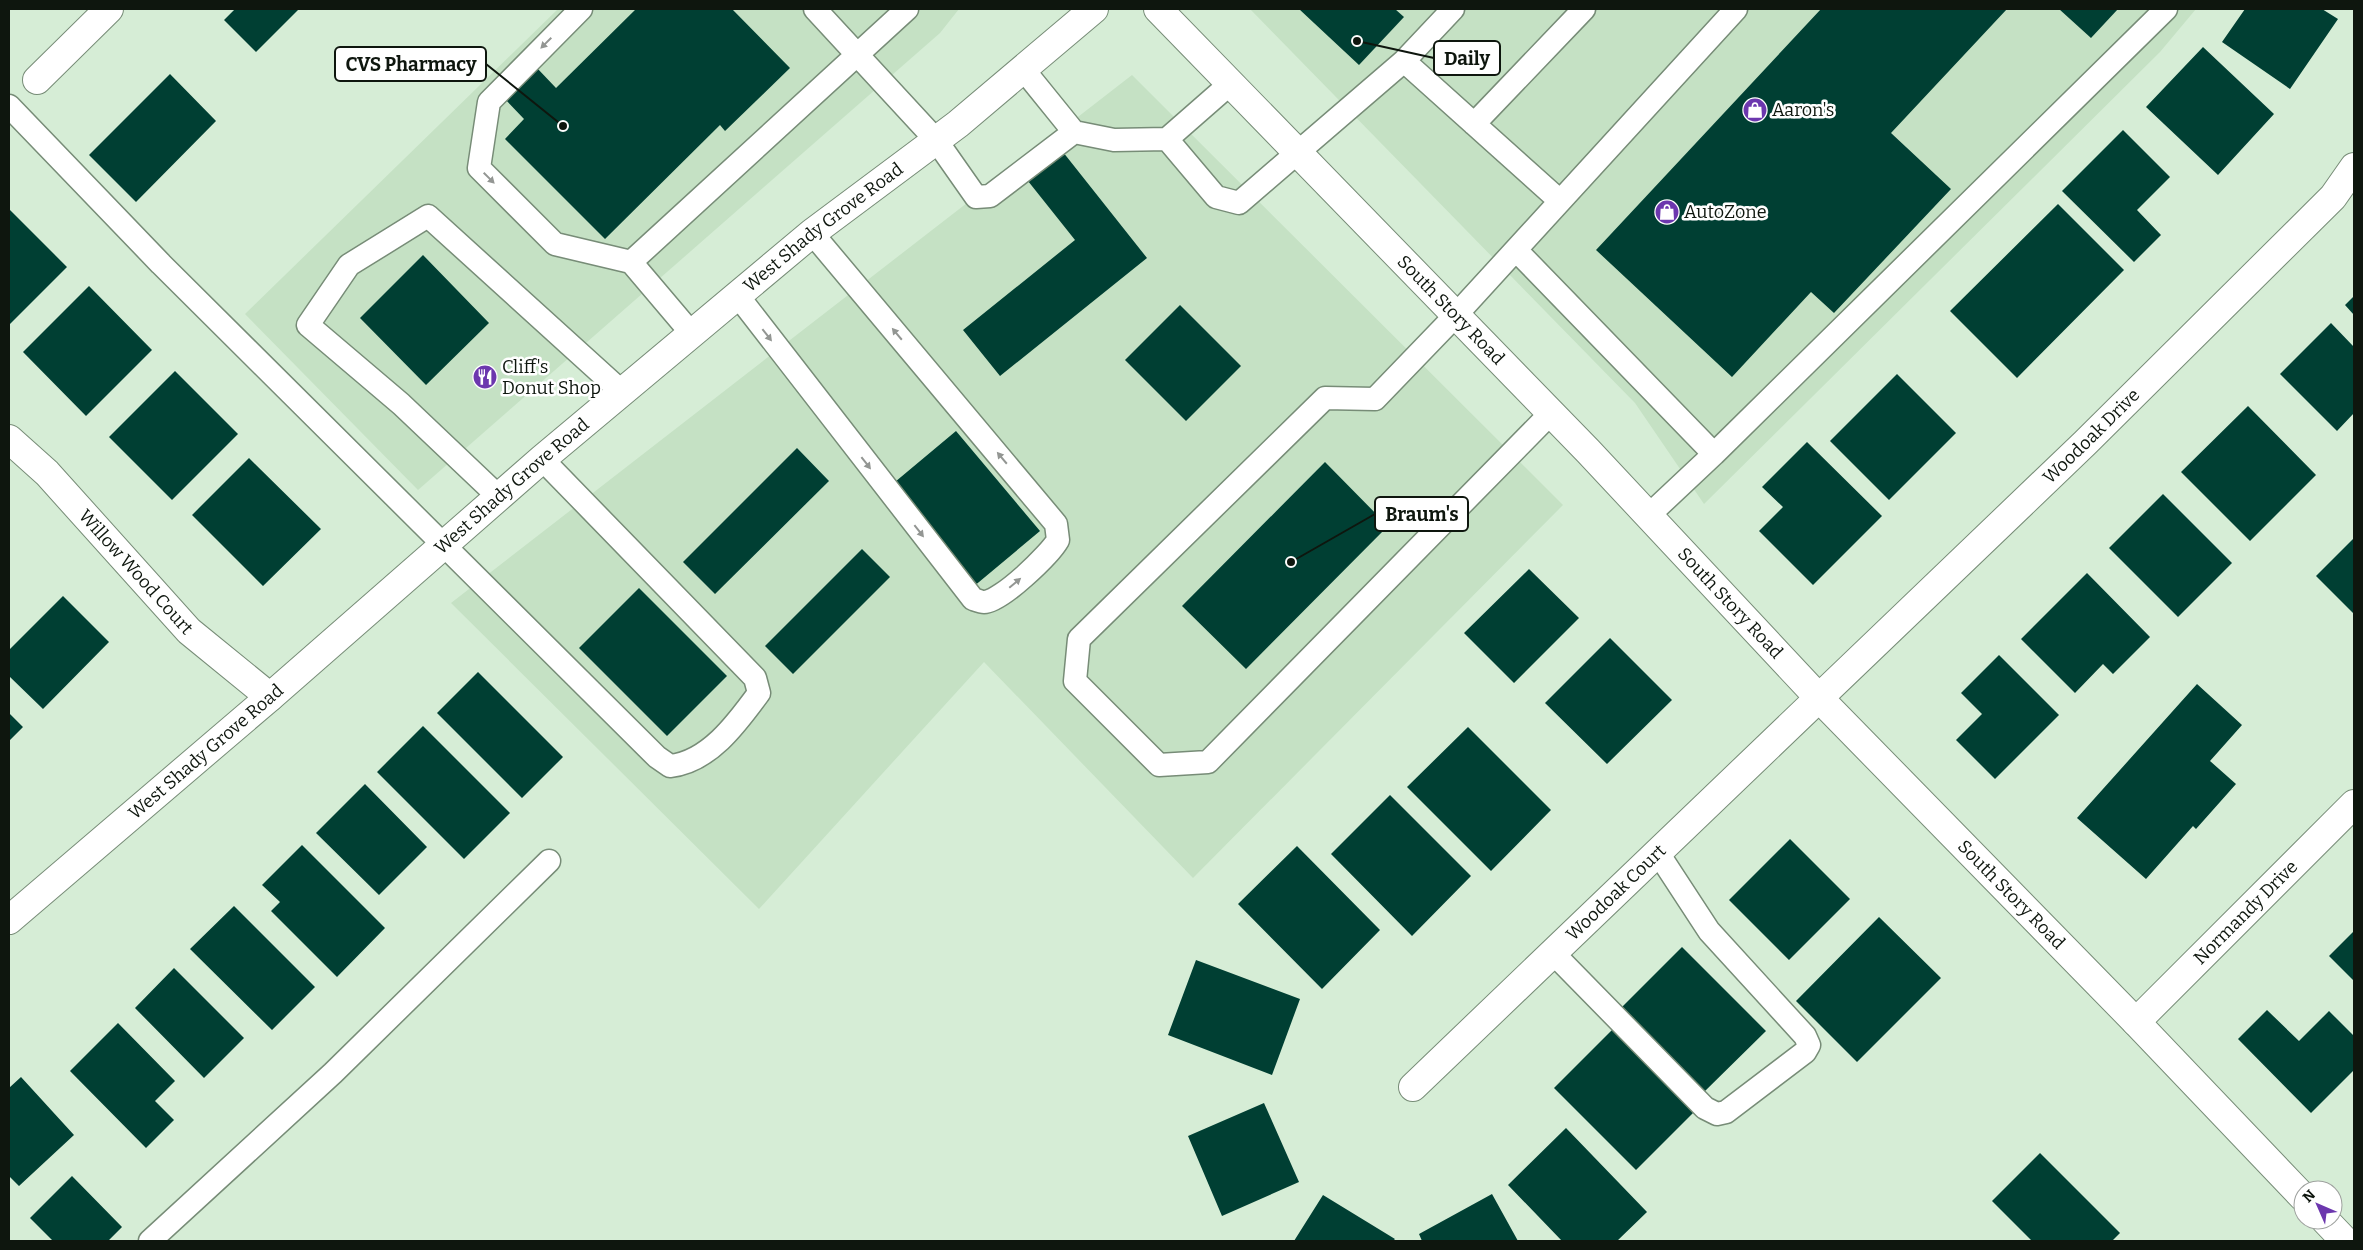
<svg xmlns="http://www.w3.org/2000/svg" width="2363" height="1250" viewBox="0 0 2363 1250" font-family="Bitter,serif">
<rect width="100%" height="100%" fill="#d6edd6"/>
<!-- built -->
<path fill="#c5e1c4" d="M558 9H959L940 33 418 490 245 314Z
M1250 9H2196L2160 52 1704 504 1635 403Z
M1132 75 1563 505 1193 878 984 662 759 909 451 603Z"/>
<!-- building -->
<path fill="#003f33" d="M235 9H299L256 52 224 20Z
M636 9H732L790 68 725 131 720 125 605 239 505 139 524 119 505 99 537 68 556 88Z
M1299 9H1395L1404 17 1359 65Z
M1821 9H2007L1891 133 1951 189 1834 313 1811 292 1732 377 1596 250Z
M2059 9H2118L2091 38Z
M2245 9H2322L2338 19 2290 89 2222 42Z
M2203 47 2274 114 2218 175 2146 107Z
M170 74 216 121 136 202 89 155Z
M2123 130 2170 177 2137 210 2161 235 2134 262 2062 191Z
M1059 147 1147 258 1000 376 963 330 1075 240 1024 176Z
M2058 204 2124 270 2017 378 1950 311Z
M9 209 67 267 9 325Z
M423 255 489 323 426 385 360 318Z
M89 286 152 350 86 416 23 352Z
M2354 296V315L2345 305Z
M1180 305 1241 366 1186 421 1125 360Z
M2331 323 2354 347V413L2337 431 2280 374Z
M175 371 238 434 172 500 109 437Z
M1897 374 1956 433 1889 500 1830 441Z
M2248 406 2316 475 2250 541 2181 472Z
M956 431 1040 531 973 587 889 487Z
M1807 442 1882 516 1813 585 1759 531 1783 507 1762 487Z
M797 448 829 481 715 594 683 562Z
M249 458 321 529 263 586 192 515Z
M1325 462 1388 526 1246 669 1182 606Z
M2163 494 2232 563 2178 617 2109 548Z
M2354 538V614L2316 576Z
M862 549 890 577 793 674 765 646Z
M1529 569 1579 618 1514 683 1464 633Z
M2087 573 2150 637 2113 674 2103 664 2075 693 2021 639Z
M639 588 727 676 667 736 579 648Z
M63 596 109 642 43 709 9 676V650Z
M1610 638 1672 700 1607 764 1545 703Z
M1999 655 2059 715 1995 779 1956 740 1982 714 1961 693Z
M478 672 563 757 522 798 437 713Z
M2197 684 2242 725 2210 761 2236 784 2196 829 2193 826 2146 879 2077 818Z
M9 713 23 727 9 741Z
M423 726 510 813 464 859 377 772Z
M1468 727 1551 810 1491 871 1407 787Z
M365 784 427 847 379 895 316 833Z
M1390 795 1471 876 1412 936 1331 854Z
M1790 839 1850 899 1789 960 1729 900Z
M302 845 385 928 337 977 271 911 280 902 262 885Z
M1297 846 1380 930 1322 989 1238 904Z
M234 906 315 987 272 1030 190 949Z
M1879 917 1941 978 1857 1062 1796 1001Z
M2354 931V981L2329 956Z
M1682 947 1766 1031 1704 1092 1620 1009Z
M1196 960 1300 999 1272 1075 1168 1035Z
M174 968 244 1038 204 1078 135 1008Z
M2267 1010 2299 1041 2329 1011 2354 1036V1070L2311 1113 2238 1039Z
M118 1023 175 1081 155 1101 174 1120 146 1148 70 1071Z
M1614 1028 1696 1110 1636 1170 1554 1088Z
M21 1077 74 1135 19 1186 9 1176V1088Z
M1264 1103 1299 1182 1222 1216 1188 1136Z
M1566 1128 1647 1212 1617 1241H1562L1508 1185Z
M2040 1153 2120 1233 2112 1241H2032L1992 1201Z
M72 1176 122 1227 108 1241H53L30 1218Z
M1492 1194 1518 1241H1422L1419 1234Z
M1323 1195 1395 1239 1393 1241H1294Z"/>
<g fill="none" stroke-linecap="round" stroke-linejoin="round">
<defs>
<path id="service" d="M581 9 489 102 479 168 555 244 631 262 692 334
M815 9 936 140 976 197 990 196 1074 132 1114 140 1167 139 1231 83
M1404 61 1560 201
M1023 69 1074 132
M9 106 161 264 657 757 670 766C709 762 737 723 759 693L755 678 542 459
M1474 124 1584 9
M1167 139 1216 197 1239 203 1404 61 1453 9
M1516 250 1714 454 2166 9
M631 262 907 9
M738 296 973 599C976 600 981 602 984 602 1001 602 1050 554 1058 540L1056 524 812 233
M1551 413 1208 762 1159 765 1075 681 1079 639 1325 398 1375 399 1456 315 1736 9
M499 497 401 404 308 325 349 265 428 216 622 392
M1649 515 1714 454
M1553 953 1705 1108 1717 1114 1726 1112 1805 1052 1809 1045 1805 1036 1709 931 1658 853
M150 1241 333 1073 549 861"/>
<g id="minor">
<path d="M37 80 109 9"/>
<path id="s1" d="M9 439 47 473 189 631 270 697"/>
<path id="s2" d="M2136 1022 2354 804"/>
<path id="s3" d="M1413 1087 2085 443 2333 197 2354 167"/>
</g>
<g id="secondary">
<path id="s4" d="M1158 9 1588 451 1819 698 2136 1022 2303 1197"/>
<path id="s5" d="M9 920 270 697 542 459 812 233 958 124 1094 9"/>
<path d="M2325 1220 2345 1241"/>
</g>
</defs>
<!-- service casing -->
<use href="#service" stroke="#778c77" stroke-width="25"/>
<!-- minor casing -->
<use href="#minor" stroke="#778c77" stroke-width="30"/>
<!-- secondary casing -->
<use href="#secondary" stroke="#778c77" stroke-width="30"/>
<!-- service -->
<use href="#service" stroke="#fff" stroke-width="22"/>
<!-- minor -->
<use href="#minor" stroke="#fff" stroke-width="28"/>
<!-- secondary -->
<use href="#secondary" stroke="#fff" stroke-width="28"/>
</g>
<!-- one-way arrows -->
<defs><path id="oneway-solid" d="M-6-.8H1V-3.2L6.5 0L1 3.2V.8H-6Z" transform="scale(1.25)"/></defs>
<g fill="#939693">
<use href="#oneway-solid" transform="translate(546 43) rotate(135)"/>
<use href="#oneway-solid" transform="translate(489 178) rotate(45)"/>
<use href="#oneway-solid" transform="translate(897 334) rotate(-130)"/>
<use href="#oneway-solid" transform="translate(767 335) rotate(52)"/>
<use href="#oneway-solid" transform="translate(1002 458) rotate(-130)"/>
<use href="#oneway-solid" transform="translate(866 463) rotate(52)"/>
<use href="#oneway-solid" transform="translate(919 531) rotate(52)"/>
<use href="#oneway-solid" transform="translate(1015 583) rotate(-40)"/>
</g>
<!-- icons -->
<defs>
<symbol id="shop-disc" viewBox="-11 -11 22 22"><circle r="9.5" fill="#6c37ae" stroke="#fff"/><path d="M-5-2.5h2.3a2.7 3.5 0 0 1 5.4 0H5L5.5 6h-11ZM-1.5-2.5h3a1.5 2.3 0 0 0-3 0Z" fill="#fff"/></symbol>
<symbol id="restaurant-disc" viewBox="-11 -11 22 22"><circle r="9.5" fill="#6c37ae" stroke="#fff"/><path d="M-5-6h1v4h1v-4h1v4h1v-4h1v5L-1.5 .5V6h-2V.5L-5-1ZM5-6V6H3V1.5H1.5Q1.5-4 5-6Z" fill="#fff"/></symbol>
</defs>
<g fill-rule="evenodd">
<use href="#shop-disc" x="1741" y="96" width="28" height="28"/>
<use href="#shop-disc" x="1653" y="198" width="28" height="28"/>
<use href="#restaurant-disc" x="471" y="363" width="28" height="28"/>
</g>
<g text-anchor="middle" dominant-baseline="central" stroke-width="5" stroke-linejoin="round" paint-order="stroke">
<!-- poi labels -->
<g font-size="18" fill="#0e160e" stroke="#fff" text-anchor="start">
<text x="1772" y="110">Aaron's</text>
<text x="1684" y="212">AutoZone</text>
<text x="502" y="367">Cliff's<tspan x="502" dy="21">Donut Shop</tspan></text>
</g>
<!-- street labels -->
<g font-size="18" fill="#0e160e" stroke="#fff">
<text stroke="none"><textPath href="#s5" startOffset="1069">West Shady Grove Road</textPath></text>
<text stroke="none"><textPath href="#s4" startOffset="420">South Story Road</textPath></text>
<text stroke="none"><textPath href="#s3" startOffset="940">Woodoak Drive</textPath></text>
<text stroke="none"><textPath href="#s5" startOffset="664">West Shady Grove Road</textPath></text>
<text stroke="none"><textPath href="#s1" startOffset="184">Willow Wood Court</textPath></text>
<text stroke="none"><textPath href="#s4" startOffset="825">South Story Road</textPath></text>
<text stroke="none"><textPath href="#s5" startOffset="259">West Shady Grove Road</textPath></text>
<text stroke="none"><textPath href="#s3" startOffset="281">Woodoak Court</textPath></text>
<text stroke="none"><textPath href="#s4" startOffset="1230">South Story Road</textPath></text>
<text stroke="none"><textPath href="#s2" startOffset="155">Normandy Drive</textPath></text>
</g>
</g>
<!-- callouts -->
<path fill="none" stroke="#0e160e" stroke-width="2" d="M1357 41L1434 58M563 126L486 64M1291 562L1375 514"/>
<g fill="#0e160e" stroke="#fff" stroke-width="2">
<circle cx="1357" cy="41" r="5"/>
<circle cx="563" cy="126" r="5"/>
<circle cx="1291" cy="562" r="5"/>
</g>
<g fill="#fff" stroke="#0e160e" stroke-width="2">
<rect x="1434" y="41" width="66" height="34" rx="5"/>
<rect x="335" y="47" width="151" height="34" rx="5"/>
<rect x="1375" y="497" width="93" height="34" rx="5"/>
</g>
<g font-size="19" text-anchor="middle" font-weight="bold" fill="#0e160e">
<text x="1467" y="65">Daily</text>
<text x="411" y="71">CVS Pharmacy</text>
<text x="1422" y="521">Braum's</text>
</g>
<!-- border -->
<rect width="2363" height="1250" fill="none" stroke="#0e160e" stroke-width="20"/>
<!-- north arrow -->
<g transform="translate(2318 1205) rotate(315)"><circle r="24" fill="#ffffff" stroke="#9fa29f"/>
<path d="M0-4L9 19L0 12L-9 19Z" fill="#6c37ae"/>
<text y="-8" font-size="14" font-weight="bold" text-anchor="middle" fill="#0e160e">N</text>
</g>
</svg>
